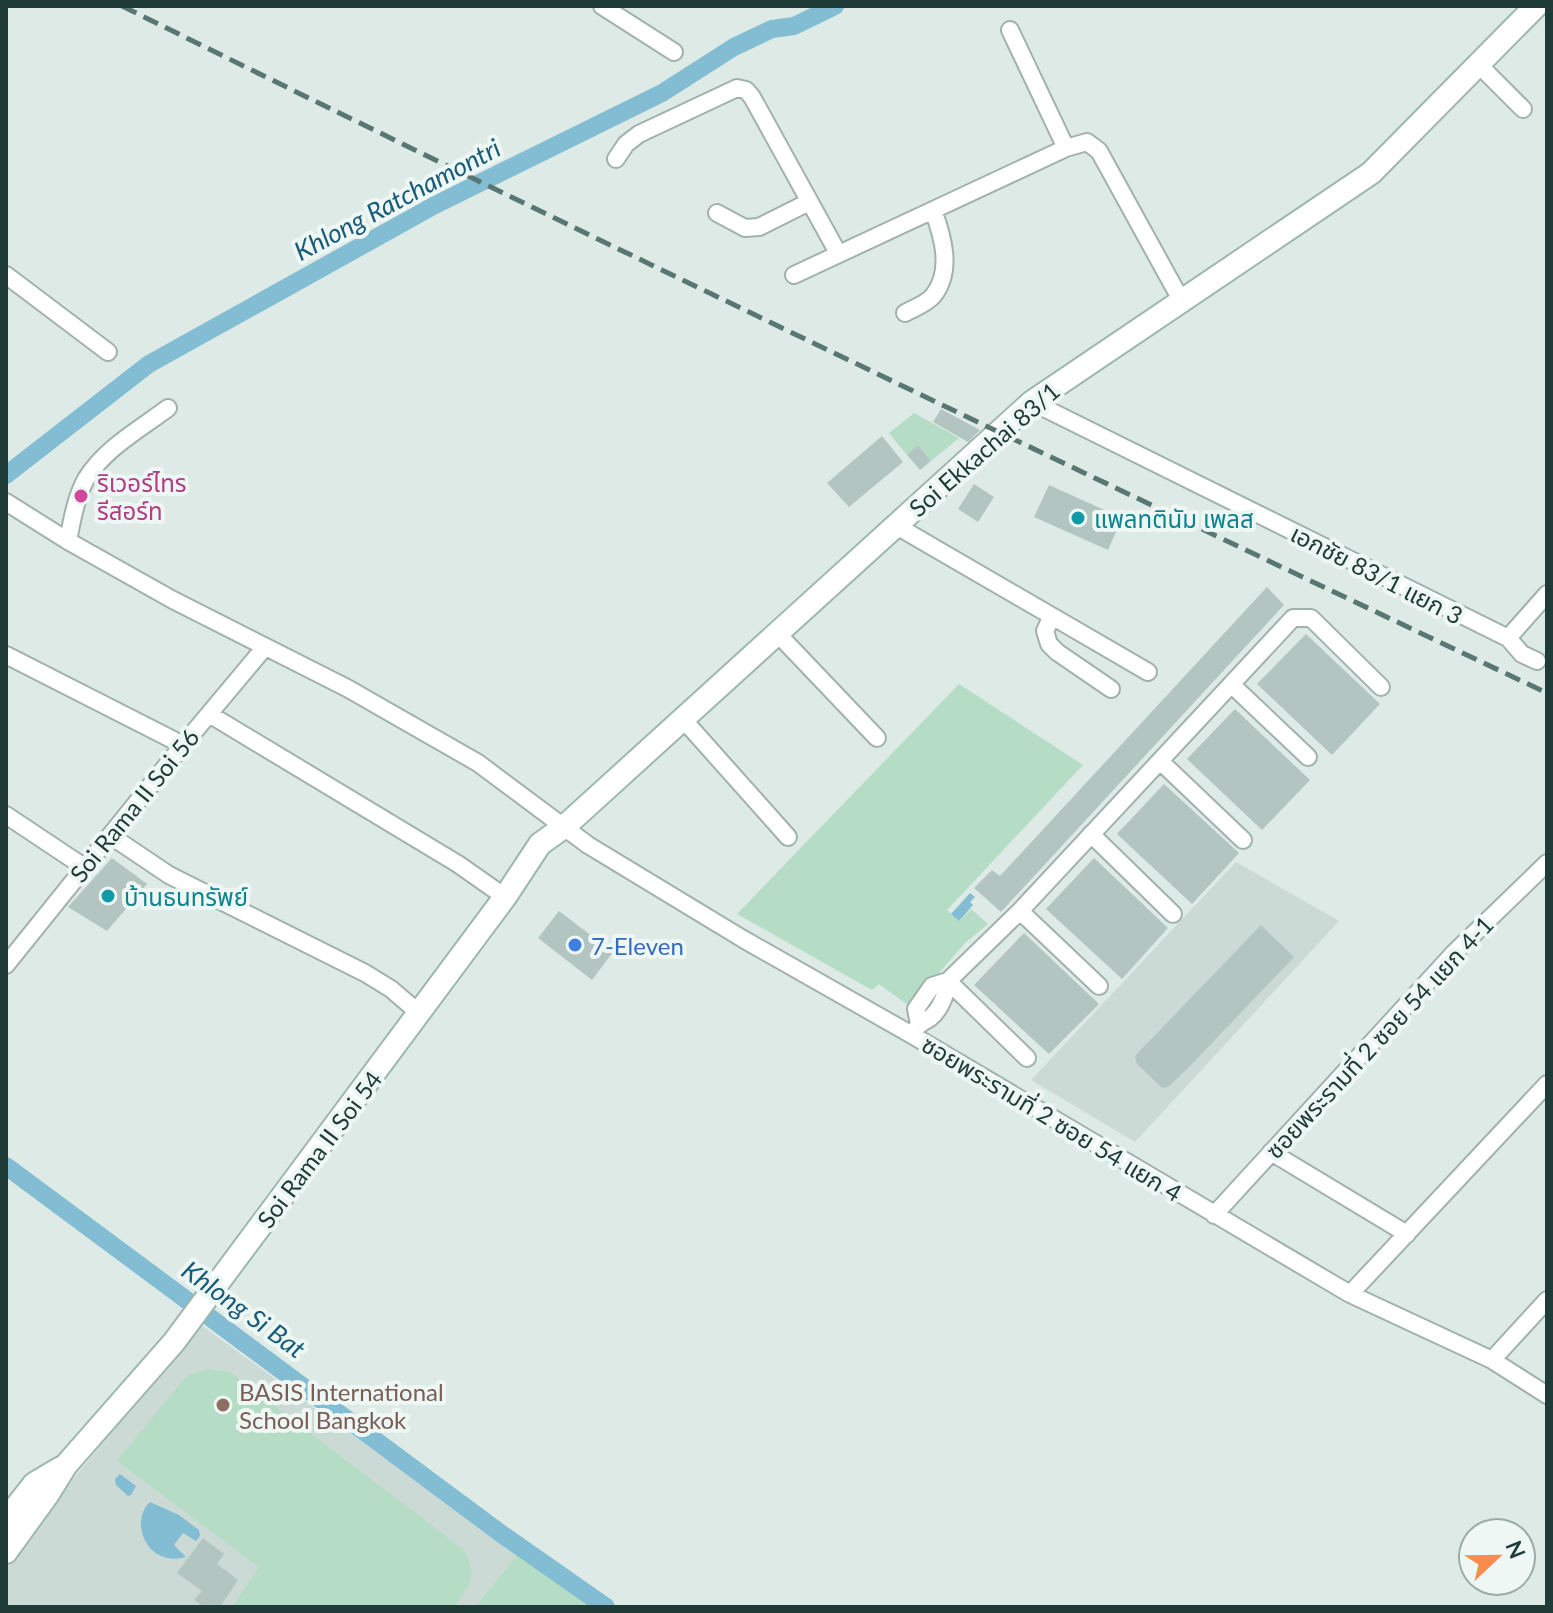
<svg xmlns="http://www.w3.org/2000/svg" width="1553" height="1613" viewBox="0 0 1553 1613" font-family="Lato,'Noto Sans Thai',sans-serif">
<rect width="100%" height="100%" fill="#deeae6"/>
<!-- built -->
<path fill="#ccdad6" d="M1236 862 1339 921 1135 1142 1031 1080Z
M201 1325 517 1555 475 1607H6V1569L68 1485Z"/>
<!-- green -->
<path fill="#b5ddc5" d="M914 413 959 438 931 461 919 446 907 455 889 433Z
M959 684 1083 765 947 910 959 921 971 909 988 924 965 943 915 1001 908 1005 879 984 872 990 737 914Z
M209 1369 230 1372 463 1549C478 1575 471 1585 454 1607H232L259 1567 117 1461 183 1380 190 1374Z
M517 1555 592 1607H475Z"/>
<!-- water -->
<path fill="#82bdd3" d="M970 893 975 897 970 902 973 905 959 921 951 914Z
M120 1474 136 1486 131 1495 128 1496 116 1485 115 1479Z
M150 1502 179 1515 199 1530 200 1536 196 1541 183 1533 174 1545 186 1557C146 1568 129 1521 150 1502Z"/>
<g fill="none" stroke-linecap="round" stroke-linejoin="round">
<!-- canal -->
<path stroke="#82bdd3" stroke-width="18" d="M6 475 149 364 435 205 662 93 734 47 772 29 794 26 835 6
M6 1166 503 1535 606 1607"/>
</g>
<!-- building -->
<path fill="#b3c5c0" d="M941 409 980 430 968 442 933 422Z
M882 436 903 462 849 507 827 483Z
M918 445 931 461 920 470 907 455Z
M974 484 994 497 978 522 958 509Z
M1049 485 1122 518 1108 550 1034 517Z
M1267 587 1284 605 1001 912 974 888 992 870 1000 876Z
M1306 634 1380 704 1332 755 1257 684Z
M1235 709 1310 780 1262 830 1187 759Z
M1164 784 1239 853 1192 904 1117 834Z
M112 858 147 884 107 931 68 907Z
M1094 858 1168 928 1122 979 1046 909Z
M559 911 613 952 592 980 538 938Z
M1261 925 1294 957 1191 1065 1168 1087 1162 1088 1137 1064 1135 1056Z
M1024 933 1099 1004 1049 1054 974 985Z
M203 1538 224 1554 217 1564 238 1580 220 1607H204L194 1600 202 1591 177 1573Z"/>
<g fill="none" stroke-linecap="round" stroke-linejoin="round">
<defs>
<path id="street" d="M602 6 674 52
M1010 30 1066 148
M1479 65 1523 109
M616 159 626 144 639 134 737 88 746 90 752 97 838 253
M717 213 745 228 759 227 809 202
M6 275 108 352
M794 275 1066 148 1087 142 1099 151 1181 300
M905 313C914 308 926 304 933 296 953 271 943 237 933 210
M1032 402 1508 638 1522 654 1537 661
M6 502 68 541 173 600 347 688 478 763 588 845 743 939 912 1035 1350 1294 1492 1360 1547 1395
M895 525 1148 672
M68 541C72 520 76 497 86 479 104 449 140 429 168 408
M1052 616 1045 631 1049 644 1057 652 1111 689
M776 632 877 738
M1508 638 1547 594
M6 655 183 745
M1232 685 1308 757
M209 714 458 864 505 897
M682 718 788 837
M1160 761 1243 840
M6 815 84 867
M1091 834 1173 914
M111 836 169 875 365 973 391 989 419 1013
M1020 911 1099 986
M6 965 183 745 265 647
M948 981 1027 1058
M919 1024 916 1009 932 986 948 981 1020 911 1293 618H1311L1381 687
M915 1030C920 1022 923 1023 930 1018 941 1009 946 994 948 981
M1271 1152 1407 1234
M1214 1215 1454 953 1547 863
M1350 1294 1547 1084
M1492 1360 1547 1300"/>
<path id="secondary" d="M6 1520 34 1484 61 1468
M6 1552 48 1494 66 1465 174 1342 505 897 540 844 564 827 1032 402 1371 173 1536 6"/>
</defs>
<!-- street casing -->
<use href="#street" stroke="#a1b2ae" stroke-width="20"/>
<!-- secondary casing -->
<use href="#secondary" stroke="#9db7b0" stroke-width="26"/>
<!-- street -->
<use href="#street" stroke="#fff" stroke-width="16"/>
<!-- secondary -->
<use href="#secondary" stroke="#fff" stroke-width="22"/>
<!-- rail -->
<path stroke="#597772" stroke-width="5" stroke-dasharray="16 8" stroke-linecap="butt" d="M122 6C595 240 1070 467 1547 693"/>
</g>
<!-- markers -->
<circle fill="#d1479c" stroke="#eef7f4" stroke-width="3" cx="81" cy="496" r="8"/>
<g fill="#0f9aa8" stroke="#eef7f4" stroke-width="3">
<circle cx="1078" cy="518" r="8"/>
<circle cx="108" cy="896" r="8"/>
</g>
<circle fill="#3f7fe0" stroke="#eef7f4" stroke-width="3" cx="575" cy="945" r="8"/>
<circle fill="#8d6e63" stroke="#eef7f4" stroke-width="3" cx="223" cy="1405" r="8"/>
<g text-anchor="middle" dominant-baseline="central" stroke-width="8" stroke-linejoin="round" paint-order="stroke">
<!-- street labels -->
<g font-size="24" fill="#1f3b37" stroke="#eef7f4">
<text transform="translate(984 449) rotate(-41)">Soi Ekkachai 83/1</text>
<text transform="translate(1377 574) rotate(27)">เอกชัย 83/1 แยก 3</text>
<text transform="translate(134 805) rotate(-51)">Soi Rama II Soi 56</text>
<text transform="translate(1379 1037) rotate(-47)">ซอยพระรามที่ 2 ซอย 54 แยก 4-1</text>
<text transform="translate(1052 1118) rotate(31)">ซอยพระรามที่ 2 ซอย 54 แยก 4</text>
<text transform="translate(319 1149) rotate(-53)">Soi Rama II Soi 54</text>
</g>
<!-- hotel labels -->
<g font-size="24" fill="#b23c85" stroke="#eef7f4" text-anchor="start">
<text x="97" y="482">ริเวอร์ไทร<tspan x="97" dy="28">รีสอร์ท</tspan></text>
</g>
<!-- culture labels -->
<g font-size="24" fill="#0d838f" stroke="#eef7f4" text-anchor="start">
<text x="1094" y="518">แพลทตินัม เพลส</text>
<text x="124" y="896">บ้านธนทรัพย์</text>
</g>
<!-- shop labels -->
<g font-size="24" fill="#366cbe" stroke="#eef7f4" text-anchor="start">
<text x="591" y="945">7-Eleven</text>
</g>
<!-- education labels -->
<g font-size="24" fill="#785e54" stroke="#eef7f4" text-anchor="start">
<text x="239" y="1391">BASIS International<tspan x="239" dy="28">School Bangkok</tspan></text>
</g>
<!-- water labels -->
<g font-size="26" font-style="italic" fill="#175c79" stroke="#eef7f4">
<text transform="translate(397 199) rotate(-28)">Khlong Ratchamontri</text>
<text transform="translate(244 1309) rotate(36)">Khlong Si Bat</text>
</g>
</g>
<!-- border -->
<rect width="1553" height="1613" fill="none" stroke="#1f3b37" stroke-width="16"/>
<!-- north arrow -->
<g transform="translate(1497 1557) rotate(68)"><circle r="38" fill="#eef7f4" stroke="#9baca8" stroke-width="2"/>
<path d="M0-6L14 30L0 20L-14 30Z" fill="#f98d4e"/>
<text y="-12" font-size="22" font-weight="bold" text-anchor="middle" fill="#1f3b37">N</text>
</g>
</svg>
